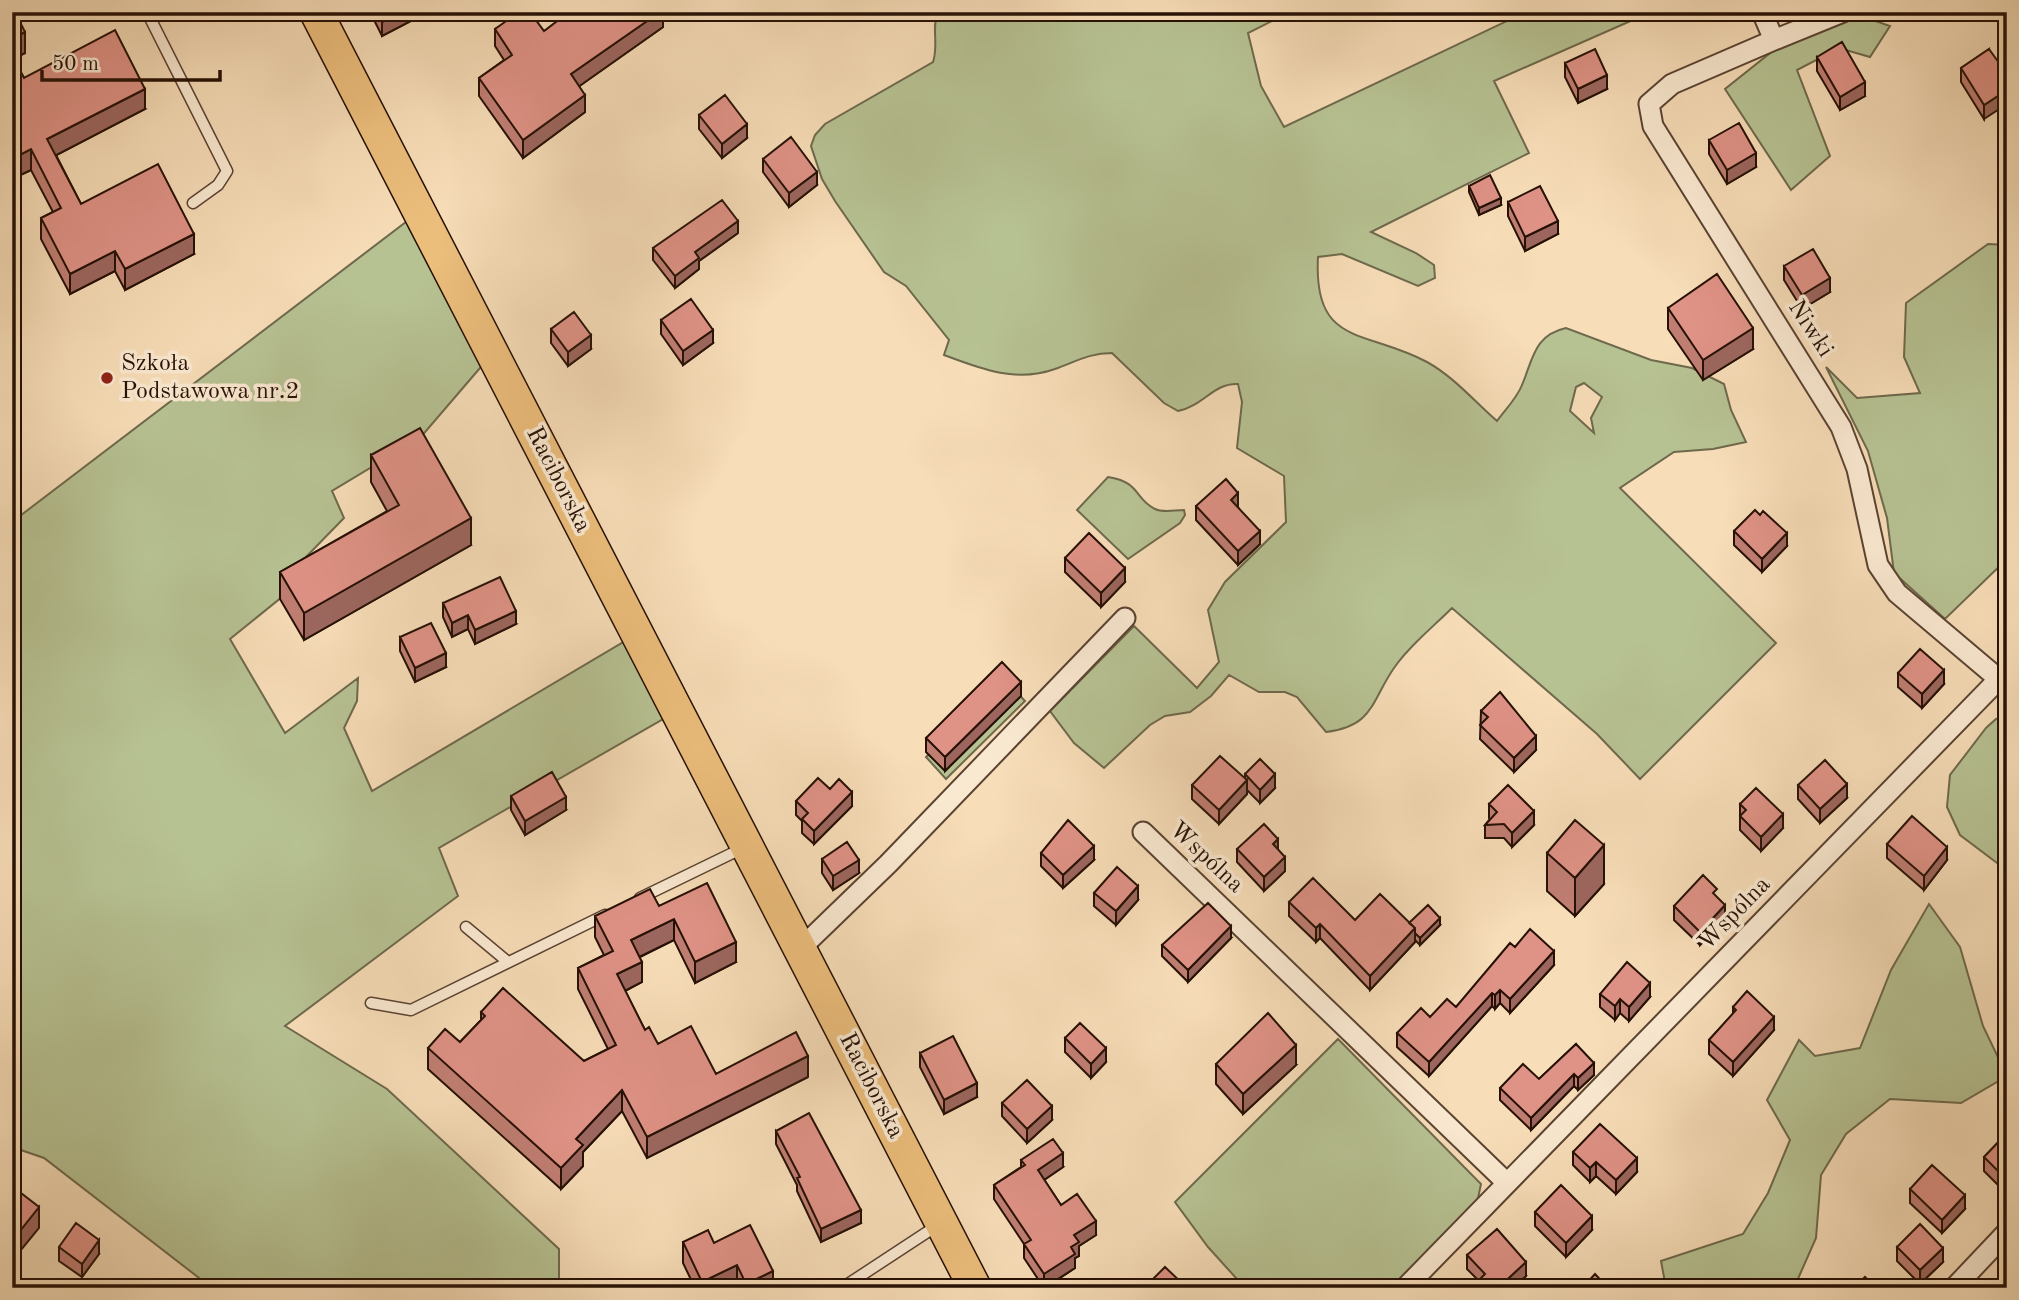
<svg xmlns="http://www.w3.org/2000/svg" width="2019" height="1300" viewBox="0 0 2019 1300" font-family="'Old Standard TT',serif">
<rect width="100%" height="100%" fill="#f7ddb8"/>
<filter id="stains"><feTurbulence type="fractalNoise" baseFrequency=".00286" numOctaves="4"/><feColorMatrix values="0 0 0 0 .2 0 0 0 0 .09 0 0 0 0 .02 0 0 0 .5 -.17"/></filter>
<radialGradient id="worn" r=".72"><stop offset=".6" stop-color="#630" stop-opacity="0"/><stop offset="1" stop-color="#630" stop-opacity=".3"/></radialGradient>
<!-- green -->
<path fill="#b7c293" stroke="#6e694c" stroke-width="2" fill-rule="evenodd" d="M938 12H1290L1248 33 1261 86 1284 127 1526 12H1651L1494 81 1529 153 1371 232 1416 253 1434 265 1435 278 1418 286 1342 254 1318 257C1313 347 1365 329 1427 362 1454 377 1474 401 1497 421 1505 410 1517 398 1522 385 1533 359 1534 335 1566 328L1651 360 1692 368 1724 384 1731 410 1746 442 1713 449 1674 452 1620 488 1776 643 1640 779 1597 734 1452 608C1433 627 1409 646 1394 668 1371 701 1374 726 1326 732L1297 697 1285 692H1259L1229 675 1211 696 1190 712 1165 716 1150 725 1104 768 1074 743 1050 711 1134 626 1197 688 1219 662 1208 610 1225 582 1286 522 1284 476 1237 448 1242 402 1238 384C1213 383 1205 405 1178 411L1164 403 1112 353C1089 353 1075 362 1055 369 1016 383 981 369 944 355L949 340 906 286 884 272 835 201 822 179 811 146 815 135 825 124 933 62C939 44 931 27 938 12ZM1584 383 1602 397 1591 418 1594 433 1570 411 1576 387Z
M1861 16 1890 26 1870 57 1839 48 1797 70 1830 156 1791 190 1725 89 1779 46Z
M419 212 492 354 420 438 332 491 344 518 304 559 303 580 230 639 285 733 358 678 357 701 344 728 372 791 637 634 677 711 439 848 458 896 285 1026 387 1089 559 1249V1288H212L44 1158 12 1147V522Z
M1988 244 2007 245V559L1945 619 1894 573 1887 518 1868 451 1826 367 1857 398 1920 393 1904 357 1906 303Z
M1108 477C1141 482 1134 499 1155 509 1163 513 1175 510 1184 510L1185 515 1180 523 1128 559 1077 510Z
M1005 680 1025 701 946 779 926 757Z
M2007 716V859L2001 866 1960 835 1947 807 1950 775 1986 728 1996 719Z
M1929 904 1960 947 1983 1026 2007 1076 1961 1103 1890 1099 1846 1134 1821 1175 1816 1238 1797 1281 1785 1288H1666L1661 1261 1743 1234 1768 1193 1790 1140 1767 1100 1799 1040 1815 1056 1860 1048 1891 970Z
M1338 1039 1481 1184 1477 1203 1393 1288H1245L1208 1247 1175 1202Z"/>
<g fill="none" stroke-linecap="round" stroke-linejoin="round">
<defs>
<path id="lane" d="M147 12 227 171 218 185 193 203
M640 898 743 848
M466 927 508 962
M371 1003 411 1010 605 915
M842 1288 938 1225"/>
<path id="street" d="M1762 12 1774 40 1672 84 1649 104 1653 126 1841 427 1857 469 1878 565 1897 593 2007 686
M1774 40 1843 12
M1143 832 1507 1183
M800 949 888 864 1125 618
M1405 1288 1998 680
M1954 1288 2007 1232"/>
<path id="primary" d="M316 12 975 1288"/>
</defs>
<!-- lane casing -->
<use href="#lane" stroke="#5a4332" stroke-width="13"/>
<!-- street casing -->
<use href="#street" stroke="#5a4332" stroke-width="23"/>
<!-- primary casing -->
<use href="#primary" stroke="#261005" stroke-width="35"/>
<!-- lane -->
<use href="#lane" stroke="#fae9d1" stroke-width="10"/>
<!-- street -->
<use href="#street" stroke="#fae9d1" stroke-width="19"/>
<!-- primary -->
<use href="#primary" stroke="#ecbe7c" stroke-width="32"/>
</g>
<!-- wall -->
<path fill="#c07e73" stroke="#261005" stroke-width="2" d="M12 12 25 53 14 59 24 78 145 109 56 155 81 204 194 254 125 290 115 271 70 294 41 239V218L53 212 31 170 12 179Z
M370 12H411V21L382 36Z
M663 12V27L579 86 585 112 523 158 479 96V78L504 60 495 46V29L523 16 544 31Z
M1989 49 1984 119 1961 82V68Z
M1817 57 1865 96 1840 110 1817 71Z
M1565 63 1607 89 1578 103 1565 77Z
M699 115 747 138 722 158 699 129Z
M1709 140 1756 167 1727 184 1709 154Z
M763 159 817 185 789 207 763 172Z
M1469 186 1501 205 1479 215 1469 192Z
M1508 202 1558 234 1525 251 1508 216Z
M738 233 699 261V269L675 288 653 260V248Z
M1784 266 1830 292 1802 309 1784 280Z
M1668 308 1753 349 1703 380 1668 329Z
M661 320 713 343 683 365 661 334Z
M551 329 591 349 568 366 551 343Z
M371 455 471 545 304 640 280 599V572L387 511 371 482Z
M1196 506 1238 507 1260 544 1238 565 1196 520Z
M1734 531 1787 546 1762 572 1734 545Z
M1065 558 1125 582 1101 607 1065 572Z
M443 603 516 624 475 644 468 629 452 637 443 617Z
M400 637 446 667 415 682 400 651Z
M1898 673 1944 684 1922 708 1898 687Z
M1021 696 945 771 926 752V738Z
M1481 711 1536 750 1514 772 1480 739Z
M1245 774 1275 788 1260 803 1247 790V794L1219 824 1192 799V785L1245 778Z
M1798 785 1847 798 1820 823 1798 799Z
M830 789 852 806 814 844 802 833V821L796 815V801Z
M511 796 566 810 525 835 511 810Z
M1489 804 1534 825 1512 847 1504 838H1485V825L1490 819 1489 818Z
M1740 804 1783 828 1761 851 1740 830Z
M1887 844 1947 860 1924 890 1887 858Z
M1237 849H1278L1285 871 1264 891 1237 862Z
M1041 853 1094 860 1063 888 1041 866Z
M1547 853 1604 884 1575 916 1547 891Z
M822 859 859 873 833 890 822 873Z
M1094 893 1138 900 1116 925 1094 906Z
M1289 902 1355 920 1440 925 1420 945 1415 940V942L1370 990 1320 938 1316 942 1289 916Z
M659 906 736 962 695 983 674 940 640 957 642 982 625 991 645 1030 658 1044 716 1074 808 1077 647 1158 622 1111 583 1152V1166L561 1189 428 1069V1048L460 1042 481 1020V1012L584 1061 608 1049 578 989V968L604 955 595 937V916Z
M1674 906 1725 919 1700 945 1674 920Z
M1231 938 1188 982 1162 956V945Z
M1515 947 1554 965 1510 1013 1500 1003 1495 1009 1492 1006 1429 1076 1397 1047V1033L1430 1017 1456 1007Z
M1600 994 1650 997 1629 1021 1620 1013 1615 1020 1600 1007Z
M1733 1007 1774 1030 1733 1076 1709 1054V1040L1733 1014Z
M1065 1038 1106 1062 1091 1078 1065 1052Z
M1576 1044 1594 1075 1578 1090 1574 1086 1531 1130 1500 1100V1088L1539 1079Z
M920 1053 977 1097 944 1114 920 1067Z
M1216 1064 1296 1065 1243 1114 1216 1084Z
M1002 1103 1052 1120 1027 1143 1002 1116Z
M776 1131 861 1223 821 1242 797 1191V1185L776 1144Z
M2007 1133V1194L1984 1171V1157Z
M1573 1152 1637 1172 1616 1194 1596 1176 1590 1182 1573 1165Z
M1021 1160 1063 1167 1044 1180 1061 1205 1096 1235 1079 1246V1256L1075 1258V1268L1045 1288H1044L1024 1258V1244L994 1199V1185L1021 1167Z
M1910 1189 1965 1209 1942 1233 1910 1203Z
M1535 1212 1592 1230 1566 1257 1535 1226Z
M683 1242 714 1243 773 1288H738L737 1286 733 1288H695L683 1263Z
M59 1247 99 1254 82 1277 59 1261Z
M1897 1247 1943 1262 1920 1284 1897 1261Z
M1467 1255 1526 1276 1513 1288H1480V1282L1467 1269Z"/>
<!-- shaded-wall -->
<path fill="#9c665e" stroke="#261005" stroke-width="2" d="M401 12H411V21L382 36V22Z
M660 12H663V27L571 92V74Z
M25 32V53L12 59V39Z
M1607 75V89L1578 103V89Z
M1865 82V96L1840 110V97Z
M145 89V109L47 160V139Z
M2007 90V104L1984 119V105Z
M585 95V112L523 158V140Z
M747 124V138L722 158V144Z
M31 149V170L12 179V159Z
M1756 153V167L1727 184V170Z
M817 172V185L789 207V193Z
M1501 198V205L1479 215V208Z
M738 221V233L699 261V269L675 288V276L695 252Z
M1558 221V234L1525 251V237Z
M194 234V254L125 290V269Z
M115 251V271L70 294V274Z
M1830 278V292L1802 309V295Z
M1753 328V349L1703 380V360Z
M713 330V343L683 365V351Z
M591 335V349L568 366V352Z
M1238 493V507L1231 514V500Z
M471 518V545L304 640V613Z
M1260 531V544L1238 565V551Z
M1787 533V546L1762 572V559Z
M1125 568V582L1101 607V593Z
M516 611V624L475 644V630Z
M468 615V629L452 637V623Z
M446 653V667L415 682V668Z
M1944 670V684L1922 708V694Z
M1021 682V696L945 771V757Z
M1536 736V750L1514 772V758Z
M1275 774V788L1260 803V790Z
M1247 780V794L1219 824V810Z
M1847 784V798L1820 823V809Z
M852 792V806L814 844V831Z
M566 797V810L525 835V821Z
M1534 811V825L1512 847V833Z
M1783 814V828L1761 851V837Z
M1278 839V853L1273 844Z
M1604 845V884L1575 916V878Z
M1094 846V860L1063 888V875Z
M1947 847V860L1924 890V876Z
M1285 857V871L1264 891V877Z
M859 860V873L833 890V876Z
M1138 886V900L1116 925V911Z
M1725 905V919L1700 945V932Z
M1440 918V925L1420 945V938Z
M674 919V940L631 961V940Z
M1320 924V938L1316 942V928Z
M1231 926V938L1188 982V970Z
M1415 928V942L1370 990V976Z
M736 942V962L695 983V962Z
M1554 951V965L1510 1013V999Z
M642 962V982L617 995V974Z
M1650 983V997L1629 1021V1007Z
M1500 990V1003L1495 1009V995Z
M1492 993V1006L1429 1076V1062Z
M1620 999V1013L1615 1020V1006Z
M1774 1017V1030L1733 1076V1062Z
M1296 1045V1065L1243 1114V1094Z
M1106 1048V1062L1091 1078V1064Z
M808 1056V1077L647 1158V1137Z
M1594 1063V1075L1578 1090V1078Z
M1574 1074V1086L1531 1130V1118Z
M977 1083V1097L944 1114V1100Z
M622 1090V1111L583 1152V1166L561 1189V1168L576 1139Z
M1052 1106V1120L1027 1143V1129Z
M1063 1153V1167L1038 1184V1170Z
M1637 1158V1172L1616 1194V1180Z
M1596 1162V1176L1590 1182V1168Z
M1965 1195V1209L1942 1233V1220Z
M39 1207V1228L12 1261V1241Z
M861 1210V1223L821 1242V1229Z
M1592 1216V1230L1566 1257V1243Z
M1096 1221V1235L1079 1246V1256L1075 1258V1268L1044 1288V1274L1071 1247 1074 1235Z
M99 1240V1254L82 1277V1264Z
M1943 1248V1262L1920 1284V1270Z
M1526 1262V1276L1513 1288H1498Z
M737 1265V1286L733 1288H702V1282Z
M773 1271V1288H746V1284Z"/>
<!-- building -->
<path fill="#df9286" stroke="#261005" stroke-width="2" d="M12 12H15L25 32 12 39Z
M377 12H401L382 22Z
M519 12H521L523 16 528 12H530L544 31 569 12H660L571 74 585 95 523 140 479 78 512 55 495 29Z
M115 30 145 89 47 139 81 204 158 164 194 234 125 269 115 251 70 274 41 218 61 208 31 149 12 159V56L24 78Z
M1842 42 1865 82 1840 97 1817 57Z
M1595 49 1607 75 1578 89 1565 63Z
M1989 49 2007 74V90L1984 105 1961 68Z
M725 95 747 124 722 144 699 115Z
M1739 123 1756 153 1727 170 1709 140Z
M791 137 817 172 789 193 763 159Z
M1490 175 1501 198 1479 208 1469 186Z
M1540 186 1558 221 1525 237 1508 202Z
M722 200 738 221 695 252 699 258 675 276 653 248Z
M1813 249 1830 278 1802 295 1784 266Z
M1717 274 1753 328 1703 360 1668 308Z
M691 299 713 330 683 351 661 320Z
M574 312 591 335 568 352 551 329Z
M420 428 471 518 304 613 280 572 399 505 371 455Z
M1226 479 1238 493 1231 500 1260 531 1238 551 1196 506Z
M1755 510 1760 515 1763 511 1787 533 1762 559 1734 531Z
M1089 533 1125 568 1101 593 1065 558Z
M500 577 516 611 475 630 468 615 452 623 443 603Z
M431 623 446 653 415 668 400 637Z
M1920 649 1944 670 1922 694 1898 673Z
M1002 662 1021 682 945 757 926 738Z
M1500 692 1536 736 1514 758 1480 725 1488 717 1481 711Z
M1220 756 1247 780 1219 810 1192 785Z
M1260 759 1275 774 1260 790 1245 774Z
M1825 760 1847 784 1820 809 1798 785Z
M552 772 566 797 525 821 511 796Z
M818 778 830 789 839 779 852 792 814 831 802 819 808 813 796 801Z
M1508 785 1534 811 1512 833 1504 824 1485 825 1497 812 1489 804Z
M1756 788 1783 814 1761 837 1740 816 1746 810 1740 804Z
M1912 816 1947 847 1924 876 1887 844Z
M1068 820 1094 846 1063 875 1041 853Z
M1575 820 1604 845 1575 878 1547 853Z
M1264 824 1278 839 1273 844 1285 857 1264 877 1237 849Z
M847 842 859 860 833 876 822 859Z
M1117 867 1138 886 1116 911 1094 893Z
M1703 875 1717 889 1713 893 1725 905 1700 932 1674 906Z
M1313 878 1355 920 1380 894 1415 928 1370 976 1320 924 1316 928 1289 902Z
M707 883 736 942 695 962 674 919 631 940 642 962 617 974 645 1030 649 1027 658 1044 691 1026 716 1074 796 1032 808 1056 647 1137 622 1090 576 1139 583 1145 561 1168 428 1048 445 1029 460 1042 485 1016 481 1012 503 988 584 1061 616 1045 578 968 613 951 595 916 650 889 659 906Z
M1208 903 1231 926 1188 970 1162 945Z
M1428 905 1440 918 1420 938 1415 933V928L1409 923Z
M1530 929 1554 951 1510 999 1500 990 1495 995 1492 993 1429 1062 1397 1033 1421 1008 1430 1017 1447 999 1456 1007 1510 943 1515 947Z
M1627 962 1650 983 1629 1007 1620 999 1615 1006 1600 994Z
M1747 991 1774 1017 1733 1062 1709 1040 1736 1010 1733 1007Z
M1268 1013 1296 1045 1243 1094 1216 1064Z
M1080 1023 1106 1048 1091 1064 1065 1038Z
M953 1036 977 1083 944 1100 920 1053Z
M1576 1044 1594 1063 1578 1078 1574 1074 1531 1118 1500 1088 1523 1064 1539 1079Z
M1027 1080 1052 1106 1027 1129 1002 1103Z
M809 1113 861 1210 821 1229 797 1178 800 1177 776 1131Z
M1600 1124 1637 1158 1616 1180 1596 1162 1590 1168 1573 1152Z
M2007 1133V1180L1984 1157Z
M1053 1139 1063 1153 1038 1170 1061 1205 1077 1194 1096 1221 1074 1235 1079 1242 1071 1247 1075 1254 1044 1274 1024 1244 1031 1240 994 1185 1025 1165 1021 1160Z
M1932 1165 1965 1195 1942 1220 1910 1189Z
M1561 1185 1592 1216 1566 1243 1535 1212Z
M12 1186 39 1207 12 1241Z
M76 1223 99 1240 82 1264 59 1247Z
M1920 1224 1943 1248 1920 1270 1897 1247Z
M750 1225 773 1271 746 1284 737 1265 702 1282 683 1242 708 1230 714 1243Z
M1497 1229 1526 1262 1498 1288H1488L1480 1279 1485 1274 1467 1255Z
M1165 1267 1185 1286 1184 1288H1147L1146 1286Z
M1595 1274 1608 1288H1582Z
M1865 1277 1876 1288H1854Z"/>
<!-- markers -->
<circle fill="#8f2418" stroke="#fae9d1" stroke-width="2.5" cx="107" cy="378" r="7"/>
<g text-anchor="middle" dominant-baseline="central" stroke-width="7" stroke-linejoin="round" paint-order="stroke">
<!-- street labels -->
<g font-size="24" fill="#261005" stroke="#fae9d1">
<text transform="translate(1810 329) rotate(57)">Niwki</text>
<text transform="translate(558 480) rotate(63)">Raciborska</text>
<text transform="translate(1206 858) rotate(43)">Wspólna</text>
<text transform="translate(1735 914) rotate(-46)">Wspólna</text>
<text transform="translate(871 1086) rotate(63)">Raciborska</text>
</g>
<!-- poi labels -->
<g font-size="24" fill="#261005" stroke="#fae9d1" text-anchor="start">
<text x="121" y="364">Szkoła<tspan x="121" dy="28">Podstawowa nr.2</tspan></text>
</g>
</g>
<!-- margin -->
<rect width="2019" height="1300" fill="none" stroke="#f7ddb8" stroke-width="42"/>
<rect x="14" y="14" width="1991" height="1272" fill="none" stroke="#261005" stroke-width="3.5"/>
<rect x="21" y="21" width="1977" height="1258" fill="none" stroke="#261005" stroke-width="2"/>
<!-- scale -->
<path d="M42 70v10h178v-10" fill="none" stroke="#261005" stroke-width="3.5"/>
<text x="52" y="70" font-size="21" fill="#261005" stroke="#fae9d1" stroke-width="5" paint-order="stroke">50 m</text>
<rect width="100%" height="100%" filter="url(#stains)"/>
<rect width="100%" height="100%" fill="url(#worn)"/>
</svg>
